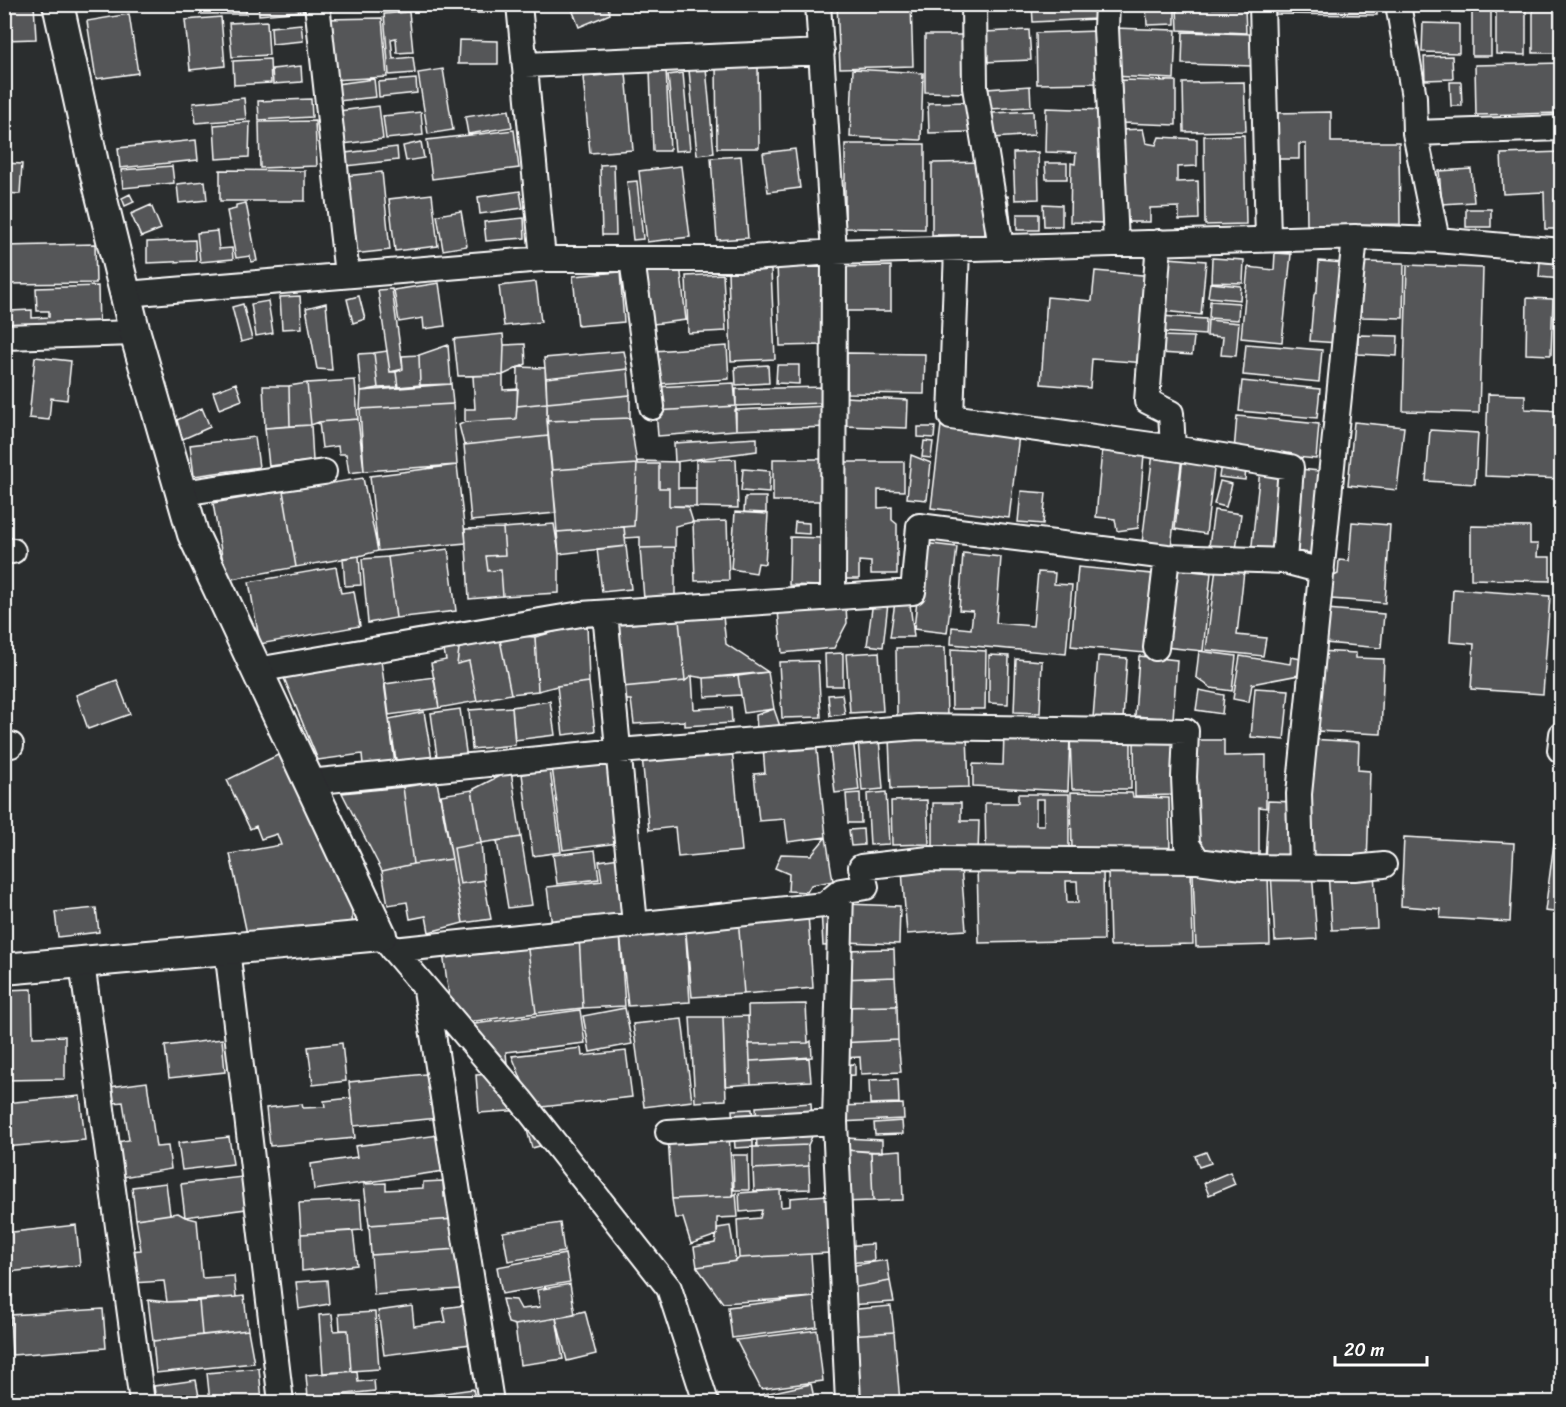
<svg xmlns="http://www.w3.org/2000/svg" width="1566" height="1407" viewBox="0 0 1566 1407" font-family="Sriracha,sans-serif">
<rect width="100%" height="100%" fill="#2a2d2e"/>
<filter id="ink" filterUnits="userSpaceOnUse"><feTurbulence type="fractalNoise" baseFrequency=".0167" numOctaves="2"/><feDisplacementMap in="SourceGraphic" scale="12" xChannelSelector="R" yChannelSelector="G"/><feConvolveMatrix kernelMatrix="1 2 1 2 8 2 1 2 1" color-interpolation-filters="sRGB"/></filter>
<g filter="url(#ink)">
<!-- building -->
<path fill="#555758" stroke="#fff" stroke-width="1.5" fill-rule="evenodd" d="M4 4H34L36 39 4 40Z
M199 4H246V14H200Z
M258 4H302L303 11 259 15Z
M441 4H484V13H441Z
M570 4H607L610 14 579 27Z
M837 4H911L913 66 840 68Z
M1032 4H1095L1096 19 1033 22Z
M1146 4H1175V24L1147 25Z
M1269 4H1377V15L1269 14Z
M1420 4H1464V12L1420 10Z
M1472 4H1491V56H1472Z
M1496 4H1526V55L1496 54Z
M1533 4H1562V53H1533Z
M1177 8H1245L1246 33 1178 30Z
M409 12 413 52 397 53 396 38 391 39 393 59 413 57 415 73 389 75 384 14Z
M129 14 138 73 96 79 87 21Z
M221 17 225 66 190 70 185 20Z
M382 18 387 77 332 80 324 19Z
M267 21 269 55 232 57 229 23Z
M1423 23 1459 24V53L1422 52Z
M301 24 303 41 272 44 271 27Z
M1113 28 1176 30 1174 79 1111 76Z
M1029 30 1031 60 984 62 983 32Z
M1098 31 1100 83 1037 84 1036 33Z
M1183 32 1254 34 1253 66 1182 64Z
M925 35H968V93L925 92Z
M459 40 498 41V64H458Z
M1452 56 1453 79 1425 80 1424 57Z
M270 59 271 83 234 85 233 61Z
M1562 63V113L1476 115 1475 65Z
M716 65H758L759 148H717Z
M301 66 302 82 273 84 272 69Z
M706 68 714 153 697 155 689 70Z
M443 69 453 130 428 134 418 73Z
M666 69 670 151H653L650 70Z
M853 69 923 73 921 140 850 137Z
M626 73 633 150 590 153 583 77Z
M683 73 690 150 675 151 668 75Z
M374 79 376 97 338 101 336 84Z
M416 79 417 93 379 97 378 82Z
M1115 80 1176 81V125L1122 123V95L1114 92Z
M1244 82 1246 131 1184 132 1183 83Z
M1450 82H1461L1462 106H1451Z
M1030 86 1031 107 989 109 987 89Z
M244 98 246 119 196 123 193 103Z
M311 99 312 117 259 120 258 101Z
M968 102 969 132 929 133 928 103Z
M379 106 383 139 343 144 339 111Z
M1046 108 1105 110 1103 223 1070 222 1071 163 1075 164 1076 153 1045 152Z
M509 110 512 127 468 134 465 117Z
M1033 111 1034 135 994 138 992 113Z
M421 112 423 135 386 139 383 116Z
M1331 112V142H1399L1400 224 1307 225 1306 144H1299V159H1274V113Z
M315 121 317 166 260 168 259 122Z
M250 122 249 157 216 159 214 125Z
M1143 129 1146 143 1156 145 1159 137 1197 139V166L1177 167V182L1198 181 1199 219 1179 220V207L1150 208V222H1121L1119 130Z
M514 130 519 168 432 179 427 140Z
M1244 135 1246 224 1205 225 1204 136Z
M196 140 198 160 120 168 118 148Z
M421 142 424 158 406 161 403 146Z
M845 144H925V229L845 228Z
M397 147 398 160 346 166 345 153Z
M795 149 800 188 768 192 763 153Z
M1038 152 1039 199 1015 200 1013 153Z
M1562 152V229H1545L1544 192 1503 194 1501 154Z
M741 156 748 238 717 240 711 158Z
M984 162 985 235H932V163Z
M4 163 22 164 20 194 4 193Z
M1045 163H1067V179H1046Z
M614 164 616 235H602L600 165Z
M172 166 174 183 123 188 121 170Z
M681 166 690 237 647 242 639 171Z
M1471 169 1474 202 1442 204 1439 171Z
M220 170 305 171V201H220Z
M382 172 390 250 353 254 345 176Z
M205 181 207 200 179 203 177 184Z
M637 181 643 239 633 240 627 182Z
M520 191 523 208 480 214 478 197Z
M130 194 134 202 125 206 122 198Z
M432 194 438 246 395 251 389 199Z
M1008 196 1011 224H1000L997 197Z
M246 203 257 261 251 262 250 256 236 258 227 211 236 209V205Z
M1043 204 1062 205V226H1044Z
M151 205 161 229 141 237 131 214Z
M1466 209H1491V227H1466Z
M461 211 467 246 443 250 437 215Z
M1017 214H1039V230H1017Z
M524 218 525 238 486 241 484 222Z
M217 231 219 249 232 248 233 259 200 262 197 233Z
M195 240 196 261 147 263V242Z
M95 244 96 283 4 284V246Z
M1275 253 1291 254 1282 342 1241 338 1248 267 1274 270Z
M1167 258 1206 261 1201 315 1163 311Z
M1212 258 1244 260 1243 283 1211 282Z
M823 261 826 345 780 346 777 262Z
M1319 261 1344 263 1338 343 1310 341 1314 295 1317 291Z
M1362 262 1404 263 1403 318 1361 317Z
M1540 262 1562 264V279L1539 277Z
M680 264 686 320 645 325 638 268Z
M1407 265 1483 268 1479 413 1403 411Z
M891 266V311H844V267Z
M771 270 775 359 731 361 728 272Z
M1095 271 1154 276 1147 363 1092 359 1090 388 1041 384 1047 297 1092 301Z
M620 272 624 322 578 326 573 276Z
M723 274 726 331 688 333 686 276Z
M536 282 541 322 504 326 499 286Z
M439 283 445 326 424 329 423 318 399 322 394 290Z
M1210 283 1241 286 1240 300 1208 297Z
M98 286 99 329 9 332 8 311 32 310V318L49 317V311H37L36 288Z
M392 289 403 369 390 372 378 290Z
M300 296 302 328 282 329 280 297Z
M359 296 365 319 353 323 347 299Z
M1527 298 1553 299 1551 355 1526 354Z
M268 301 273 333 256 336 251 304Z
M1210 301 1239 303 1238 320 1209 318Z
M326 303 332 370 317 369 306 308Z
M243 304 252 339 241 342 232 307Z
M1161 316 1206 319 1205 335 1160 332Z
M1208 320 1239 323 1236 356 1221 355 1223 337 1207 336Z
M503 334 504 345 503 375 458 376 454 339Z
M1358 335 1398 336 1397 356 1358 354Z
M1160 336 1194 337 1192 355 1160 353Z
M525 344 526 364 503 375 504 345Z
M1246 344 1322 350 1319 382 1243 375Z
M448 345 451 384 420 385 419 355Z
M727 346 729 379 656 384 653 351Z
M387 351 390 372H396L398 387 378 388 374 353Z
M624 351 628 369 546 378 544 358Z
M374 353 378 388 361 391 358 354Z
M847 353 925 354 924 394 847 393Z
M419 355 420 385 398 387 396 372 403 369 402 356Z
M35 357 71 361 67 400 51 398 49 420 29 418Z
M768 365 769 383 736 385 735 367Z
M777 365H799V384L776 383Z
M518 367 545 368 547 403 517 406Z
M628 369 630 395 547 403 546 378Z
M503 375V390L518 389 516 419 465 422V409H475L473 376Z
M355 380 358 419 319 422 311 425 307 383Z
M1242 381 1320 389 1317 418 1239 411Z
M236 383 242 400 219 409 213 392Z
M307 383 311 425 290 426 289 386Z
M734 383 736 406 656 411 654 387Z
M451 384 453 404 360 409 361 391Z
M263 386H289L290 426 265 428Z
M826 387 827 403 736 406V389Z
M1488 394 1525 395V409L1562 411V479L1485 476Z
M630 395V418L547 421V403Z
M843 397 908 400 907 428 842 426Z
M547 403 548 436 464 445 459 425 465 422 516 419 517 406Z
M453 404 457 465 364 471 360 409Z
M736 406V430L658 436 656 411Z
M827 406 828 427 736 430 735 410Z
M202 408 210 427 183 439 175 421Z
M1237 416 1319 424 1316 459 1234 451Z
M630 418 637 464 552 470 547 421Z
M358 419 364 471 349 473 346 454H339L338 446 322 448 319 422Z
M1354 422 1404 427 1397 490 1348 485Z
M311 425 313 461 269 466 265 428Z
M941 425 1019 435 1009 518 931 508Z
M918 427H935L934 438 918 437Z
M1430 430 1478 433 1475 484 1426 481Z
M548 436 556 513 471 521 464 445Z
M255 437 259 467 194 476 190 445Z
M757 438V451L675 462 674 443Z
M924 441 933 442 931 458 922 457Z
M1102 450 1144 454 1138 528 1117 531 1115 519 1096 517Z
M1153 453 1182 457 1171 547 1142 543Z
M911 455 931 463 927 500 907 498Z
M1183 457 1215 461 1206 534 1175 529Z
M736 459 738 508 696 507V460Z
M773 459H828V501H773Z
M637 461 678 462V488H696V507L669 506V488H659V464H637Z
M843 462H904V491L878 490V508L892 507V520L897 524V574H871V562L859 561V579H842Z
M637 464 634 526 557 532 552 470Z
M637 464H659V488H669V506H688L693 522 675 526V547L640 548V537L625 538 624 527 634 526Z
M1221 464 1246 466 1245 480 1219 477Z
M457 465 466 543 378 551 370 476Z
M743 469 770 471 769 493 741 491Z
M1300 469 1319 471 1311 553 1292 551Z
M1260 470 1285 473 1276 557 1251 554Z
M363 478 378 551 359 556 296 567 283 491Z
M1220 481 1232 484 1226 507 1214 504Z
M283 491 296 567 226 580 213 503Z
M1021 491 1046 493 1043 524 1018 522Z
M745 497H766V513L744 512Z
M1214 510 1241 514 1236 550 1209 546Z
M735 512 768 514 765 564 758 563 756 573 731 569Z
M727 521 729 580 695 581 693 522Z
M795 522 809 523V534L794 533Z
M1352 522 1390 525 1385 603 1331 599 1332 577 1338 574 1339 560 1349 561Z
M554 524 559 554V593L503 596 501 570 488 571 486 556 505 555 503 528Z
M1471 526 1530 527V544H1538L1537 557H1550V581L1471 579Z
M624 527 626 546 559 554 557 532Z
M503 528 505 555 486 556 488 571 501 570 503 596 469 599 465 529Z
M790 537 822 538V586L789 585Z
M923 543 957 547 947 633 914 629Z
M626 546 631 589 602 592 597 549Z
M675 547V598L644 599 640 548Z
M448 549 456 611 396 618 388 557Z
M963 553 1001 557 996 623 1033 626 1038 572 1055 573 1054 584 1072 585 1066 654 951 644 952 627 971 629 973 611 959 610Z
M359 556 361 585 345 586 343 558Z
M388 557 396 618 368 623 362 559Z
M336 567 341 593 354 591 360 626 260 644 249 582Z
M1078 567 1152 574 1145 653 1071 646Z
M1216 567 1244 571 1237 635 1266 638 1263 656 1206 650Z
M1171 569 1211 573 1203 651 1164 647Z
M1453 589 1550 596 1543 694 1471 689 1474 644 1450 642Z
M873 601 888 603 883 647 867 645Z
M895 602 910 604 914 637H890Z
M846 606 847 623 834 648 782 653 778 611Z
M1327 609 1384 614 1381 648 1325 643Z
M723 616 726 644 768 672 704 678 692 676 685 681 679 620Z
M679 620 685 681 622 687 616 625Z
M587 623 589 682 557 686 538 691 535 637Z
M499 635 511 694 477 701 469 661 457 664 460 642Z
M499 635 535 637 538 691 511 694Z
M460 642 457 664 469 661 477 701 439 708 431 663 446 660 443 646Z
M945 647 947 715 897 716 896 648Z
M951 649 986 651 985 709H952Z
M1199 651 1236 656 1232 691 1211 688 1196 677Z
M1317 651 1356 653V658L1384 659 1381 734 1315 731Z
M879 652 883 711 850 713 846 654Z
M380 653 396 771 364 775 362 754 318 760 279 666Z
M843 653V686H826L825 654Z
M989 655 1009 656 1008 704 989 703Z
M1098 656 1127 658 1123 720 1093 718Z
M1139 656 1177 660 1173 719 1135 716Z
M1240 656 1290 664 1291 657 1306 660 1304 674 1252 684 1249 702 1233 699Z
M1016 659 1042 661 1040 713 1014 712Z
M818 661 821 717 782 718 779 662Z
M768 672 774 709 744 713 738 676Z
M692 676 694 709 731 707 732 723 685 726V721L634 724 631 700H624L622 687 685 681Z
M738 676 741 695 705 697 704 678Z
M434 677 439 708 389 715 385 684Z
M117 680 130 714 88 729 76 695Z
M589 682 595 731 563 735 557 686Z
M1255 688 1289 690 1284 740 1251 737Z
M1199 690 1224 695 1222 714 1196 710Z
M842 694 845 714 830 716 828 695Z
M550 701 555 735 515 740 512 707Z
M512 707 515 745 472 749 469 710Z
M460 709 467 759 438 764 431 713Z
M774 709 782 732 757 733 756 715Z
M424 712 433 765 398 771 389 719Z
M1004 734 1070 737 1068 791 973 786V764L1003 765Z
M1131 735V789H1072L1070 737Z
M967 736 969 787 891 789 889 738Z
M853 738 859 790 835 793 829 741Z
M879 738 883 789 862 791 858 740Z
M1310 739 1359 742 1358 770 1370 771 1367 866 1327 864V855L1305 854Z
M1193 740H1224V756L1266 755V808L1259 807V858L1193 852Z
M816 741 826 837 788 842 785 819 759 821 754 774 765 773 763 747Z
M1134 742H1174V795L1135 796Z
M732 748 742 851 678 857 675 827 649 830 642 756Z
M282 753 350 885 353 931 247 934 230 854 281 845 277 834 261 839 256 826 250 829 227 780Z
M607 760 618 843 563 850 552 767Z
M511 770 521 837 481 843 472 790Z
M550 770 561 852 533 856 522 774Z
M437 782 452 859 413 864 403 787Z
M403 787 413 864 382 871 342 793Z
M472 790 481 843 454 848 460 884 484 880 491 919 463 923 441 795Z
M886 792 889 844 870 845 867 794Z
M1071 792 1132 793 1133 797 1169 798 1170 855H1072Z
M860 793 861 823H848L846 794Z
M1018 794H1069V853L986 858 985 803H1018ZM1036 799H1044V825H1036Z
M927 800 929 844 892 845 891 801Z
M1268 801 1296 802 1294 863 1265 862Z
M933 803H961V821H979L978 855H933Z
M863 829 864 845 851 846 849 830Z
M1555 835 1562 836V913L1545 911Z
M521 837 532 905 508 908 497 841Z
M826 837 833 881 811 885 807 892 788 891 789 874 775 868 781 854 811 855Z
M1404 837 1514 843 1510 922 1440 918 1441 909 1401 906Z
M481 843 484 880 460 884 454 848Z
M595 850 599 879 557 884 553 855Z
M626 857 633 917 552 926 547 887 602 881 599 861Z
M452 859 463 923 429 932 426 916 410 919 407 902 388 905 382 871 413 864Z
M1048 864 1049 872 1103 870 1104 940 979 943 977 867ZM1066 881H1077L1078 903H1067Z
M961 867 966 930 907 934 902 871Z
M1191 869 1193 944 1110 946 1108 870Z
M1374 870 1377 928 1332 930 1328 872Z
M1312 871 1317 939 1275 941 1271 873Z
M1268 873 1270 945 1196 947 1193 874Z
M846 904 900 906 899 944 845 942Z
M96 908 99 932 58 937 55 912Z
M835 908 837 945 823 946 821 909Z
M808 914 813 988 744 994 738 917Z
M738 917 744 994 692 997 685 923Z
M685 923 690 1002 628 1006 620 934Z
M620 934 625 1006 583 1008 579 936Z
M579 936 583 1008 536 1013 527 942Z
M527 942 536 1013 453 1024 443 953Z
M894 949 895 977 841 979 840 950Z
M895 977 897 1006 842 1007 841 979Z
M32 989 33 1037 65 1036V1079L4 1080V990Z
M806 1004 808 1043 749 1044 748 1005Z
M897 1006 898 1040 839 1043 838 1007Z
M625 1008 632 1044 590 1052 583 1016Z
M580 1010 585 1043 506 1052 507 1064 498 1065 467 1025Z
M748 1016 751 1084 725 1086 723 1017Z
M690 1017H723L726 1100 695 1102Z
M682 1019 692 1101 644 1107 633 1024Z
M222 1039 225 1072 169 1078 165 1046Z
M898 1040 901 1072 861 1074 860 1057 839 1058V1043Z
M811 1041 812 1057 750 1061 749 1044 808 1043Z
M342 1043 346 1081 313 1085 308 1047Z
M581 1048 582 1056 626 1051 632 1097 533 1108 512 1056Z
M809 1058 811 1081 751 1084 750 1061Z
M855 1064V1075L840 1076 839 1065Z
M435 1073 439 1118 354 1126 349 1082Z
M495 1074 525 1110 479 1113 476 1075Z
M898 1079 899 1103 870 1104 869 1080Z
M147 1082 156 1147 168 1146 171 1169 123 1177 117 1142 129 1140 123 1102 113 1103 110 1087Z
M80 1096 85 1140 5 1147 4 1103Z
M351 1098 355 1138 270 1146 266 1108 302 1104 303 1108 325 1107 324 1101Z
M811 1103 812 1120 757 1123 756 1107Z
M903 1104 904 1119 839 1122 838 1106Z
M752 1109 753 1122 733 1124 732 1110Z
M523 1116 551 1143 532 1148Z
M902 1121 903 1134 875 1135 874 1123Z
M815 1130 808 1145 757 1147 756 1133Z
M753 1133V1147L735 1148 734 1134Z
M729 1134 733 1196 672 1199 668 1137Z
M439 1135 444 1171 314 1190 311 1164 357 1157 355 1146Z
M229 1137 233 1164 182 1170 178 1143Z
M846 1138 882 1140V1152L846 1150Z
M808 1145 809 1166 753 1169V1147Z
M846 1150 871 1152 873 1201 842 1202Z
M901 1150 903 1200 873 1201 871 1152Z
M1206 1152 1211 1163 1199 1167 1195 1156Z
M733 1155H748L749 1190H734Z
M809 1166 810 1189 754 1191 753 1169Z
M1230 1172 1235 1184 1209 1195 1204 1183Z
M242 1177 246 1209 185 1217 181 1184Z
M443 1181 444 1197 455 1196V1219L369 1225 364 1184 386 1183V1190L423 1188V1182Z
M166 1183 170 1214 136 1219 132 1187Z
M780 1190 781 1207 790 1206V1198L827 1195 830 1253 739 1258 737 1220 760 1218 762 1210 740 1212 739 1193Z
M736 1193 738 1217 717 1218V1235L691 1244 683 1218H675L672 1199 733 1196Z
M360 1200 362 1230 301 1234 299 1203Z
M178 1213 185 1217 197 1220 202 1278 234 1276 236 1297 167 1302 164 1281 132 1283 130 1251 141 1250 136 1219Z
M455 1219 458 1249 371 1255 369 1225Z
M560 1223 564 1252 508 1261 503 1232Z
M76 1225 80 1265 7 1272 4 1233Z
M730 1226 736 1261 697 1267 694 1247 715 1243 718 1228Z
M353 1231 357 1265 302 1271 301 1234Z
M873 1244 874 1261 844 1263 843 1246Z
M458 1249 461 1289 374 1295 371 1255Z
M565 1254 570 1282 502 1294 497 1267Z
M811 1254 814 1297 723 1303 697 1267 736 1261 739 1258Z
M887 1260 890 1281 846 1289 842 1267Z
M327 1280 329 1304 299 1309 296 1282Z
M890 1281 894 1302 848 1305 846 1289Z
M570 1284 575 1315 515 1325 508 1323 502 1299 516 1300 521 1309 540 1307 537 1290Z
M244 1296 248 1330 202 1335 199 1301Z
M814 1297 817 1327 732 1338 728 1307Z
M148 1300 167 1302 199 1301 202 1335 153 1341Z
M466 1305 471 1344 384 1355 378 1311 412 1306 414 1326 446 1322 443 1308Z
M891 1306 894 1332 848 1335 846 1310Z
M103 1309 106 1348 12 1355 10 1315Z
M585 1311 596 1354 567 1361 556 1318Z
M375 1312 379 1369 351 1371 348 1330H340L339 1314Z
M332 1314 334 1331 348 1330 351 1371 323 1373 319 1315Z
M556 1318 563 1359 520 1365 515 1325Z
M248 1330 254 1363 156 1373 153 1341Z
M817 1330 823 1381 761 1389 736 1340Z
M894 1332 900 1402H852L848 1335Z
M259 1368 262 1402H210L207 1373Z
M357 1371 358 1382 374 1380 375 1391 308 1398 306 1375Z
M196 1380 200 1402H156L154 1386Z
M811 1384 815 1402H761L759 1395Z
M473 1389 476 1402H394V1400Z
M14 1392 15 1402H4V1394Z
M391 1398V1402H334Z"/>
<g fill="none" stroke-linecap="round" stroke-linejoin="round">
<defs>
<path id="minor" d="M317 4 347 275
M519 4 543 259
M818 4 834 252 833 597
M974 4 975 87 1001 247
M1107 4 1106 28 1116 243
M1262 4 1268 239
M1398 4 1414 97 1415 133 1437 240
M526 65 822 52
M1415 133 1562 128
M1159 242 1147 401 1171 413 1173 448
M957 249 951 417 1173 448 1291 467 1284 561
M632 259 652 407
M126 294 543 259H738L834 252 1355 237 1437 240 1562 251
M4 337 135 333
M182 493 324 472
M4 550 13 551
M605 613 635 924
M1156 648 1167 557
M257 670 581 614 913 592 919 526 1167 557 1284 561 1322 571
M4 745H11
M1560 750 1562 734
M309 782 619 751 918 727 1186 731 1184 777 1187 844 1198 861
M1301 867 1299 794 1355 237
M841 891 866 887 861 867 929 859 1198 861 1243 867 1354 868 1384 865
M384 939 520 1099 669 1288 706 1402
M227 949 281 1402
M393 950 824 905 841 891 835 1122 848 1402
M82 963 142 1402
M426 990 491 1402
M668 1132 835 1122"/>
<path id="tertiary" d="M4 969 381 935 193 534 135 333 93 163 58 4"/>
</defs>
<!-- minor casing -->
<use href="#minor" stroke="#fff" stroke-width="28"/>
<!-- tertiary casing -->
<use href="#tertiary" stroke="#fff" stroke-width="34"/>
<!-- minor -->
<use href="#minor" stroke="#2a2d2e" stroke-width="24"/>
<!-- tertiary -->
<use href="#tertiary" stroke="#2a2d2e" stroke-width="30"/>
</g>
</g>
<!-- margin -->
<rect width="1566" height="1407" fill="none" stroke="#2a2d2e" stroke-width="24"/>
<rect x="12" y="12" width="1542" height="1383" fill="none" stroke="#fff" stroke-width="2" filter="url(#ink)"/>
<!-- scale -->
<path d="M1335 1356v9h92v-9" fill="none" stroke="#ffffff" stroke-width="3"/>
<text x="1344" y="1356" font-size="18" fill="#ffffff" stroke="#2a2d2e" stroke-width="4.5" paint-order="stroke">20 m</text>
</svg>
